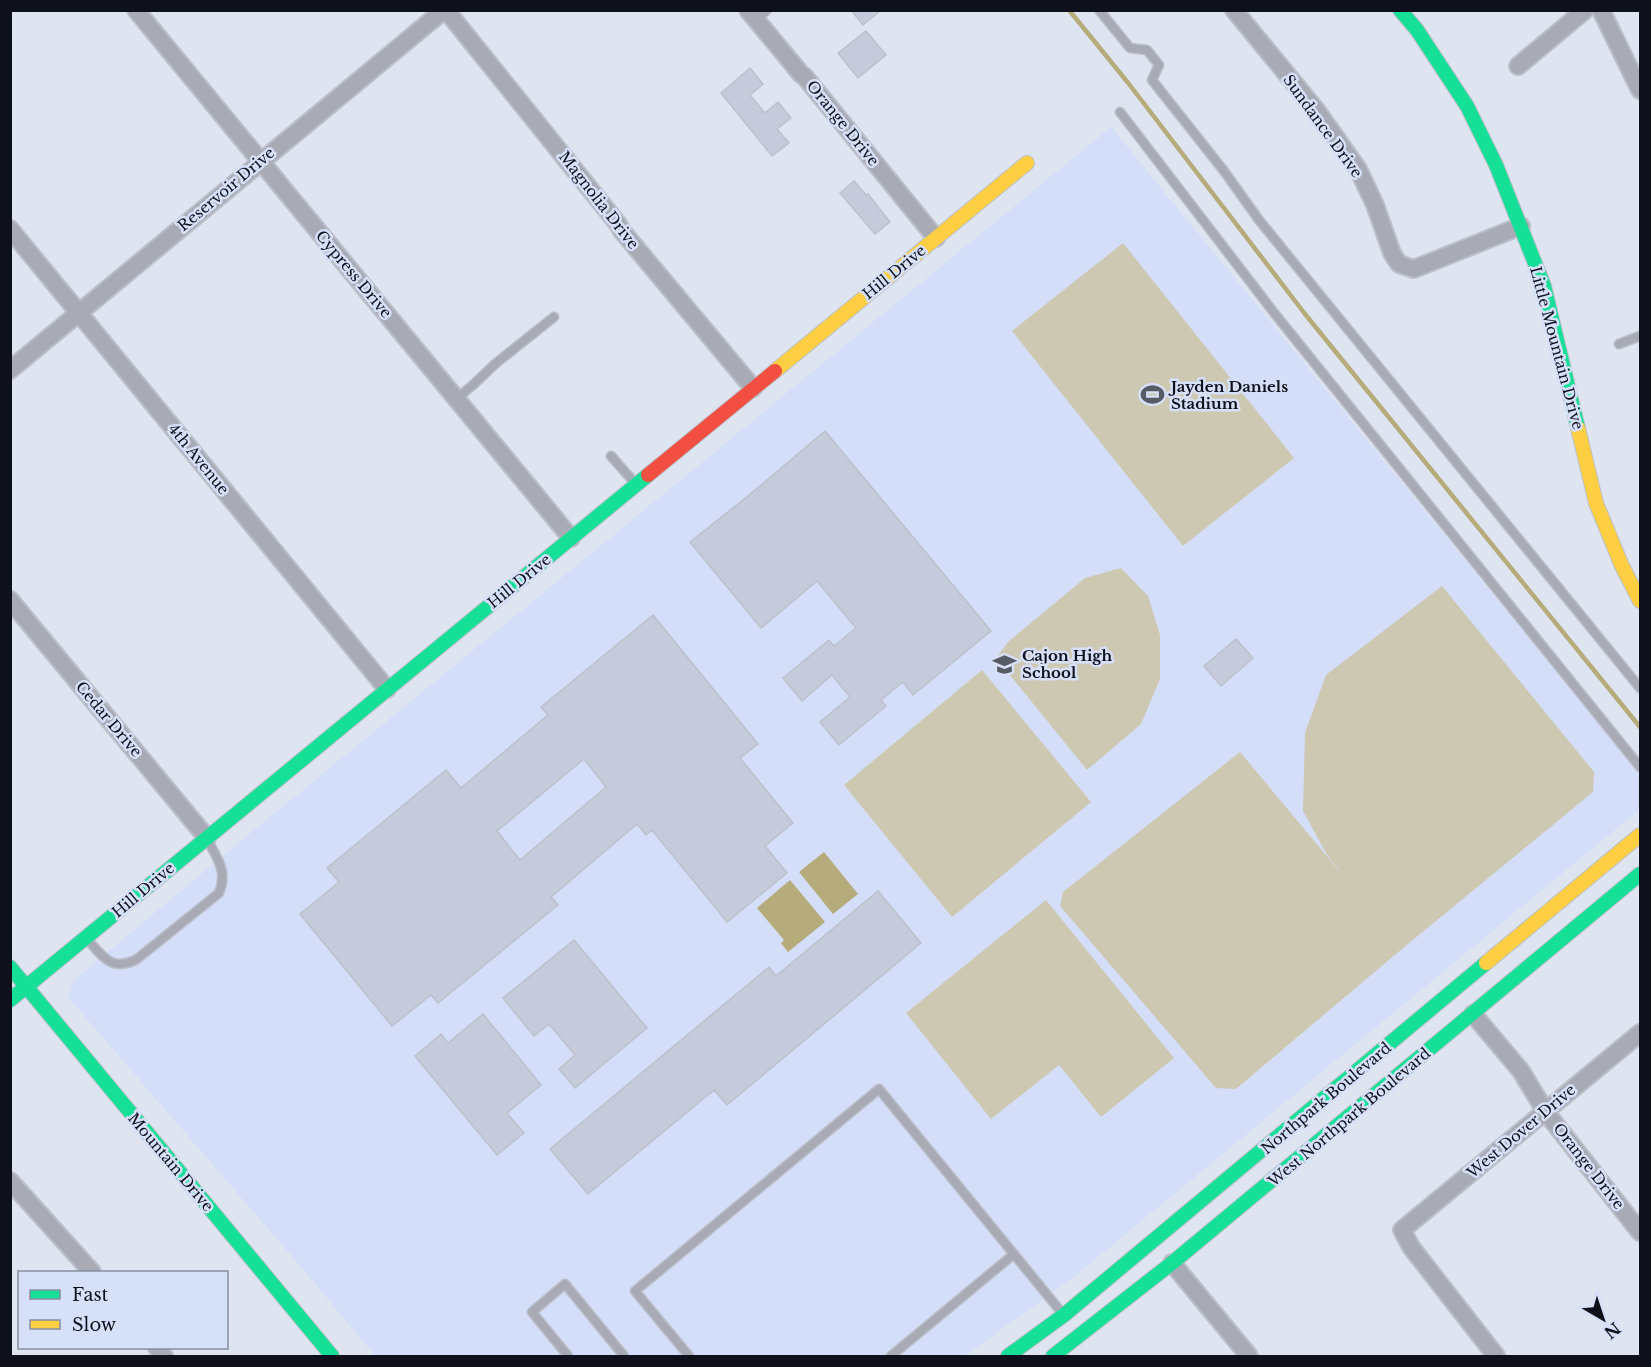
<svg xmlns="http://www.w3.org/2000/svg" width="1651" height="1367" viewBox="0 0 1651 1367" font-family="'Libre Baskerville',serif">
<rect width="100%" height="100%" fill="#dfe4f1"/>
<!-- built -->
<path fill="#d4def9" d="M1111 127 1640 774V809L1075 1276 965 1356H375L302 1268 68 997 74 980 265 821Z"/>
<!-- green -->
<path fill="#cdc8b1" d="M1123 243 1294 458 1183 546 1012 331Z
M1121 568 1148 596 1160 635V679L1141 724 1087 770 996 658 1008 642 1085 578Z
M1442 586 1594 772 1593 792 1403 948 1236 1089 1216 1088 1060 906 1063 892 1240 752 1351 885 1327 855 1303 811 1305 733 1326 675Z
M982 670 1091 802 952 917 844 785Z
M1046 900 1174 1058 1101 1117 1059 1065 991 1119 906 1013Z"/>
<!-- water -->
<path fill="#b6ab7b" d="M824 852 858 894 833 914 799 872Z
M790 880 825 922 788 952 781 943 784 940 757 908Z"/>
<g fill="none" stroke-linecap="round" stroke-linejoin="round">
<!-- stream -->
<path stroke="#b6ab7b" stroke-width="4.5" d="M1069 10 1129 84 1305 314 1640 727"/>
</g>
<!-- building -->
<path fill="#c5cbdb" stroke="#bcc0cb" stroke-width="1.5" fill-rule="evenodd" d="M851 10H881L863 25Z
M866 31 886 55 858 78 838 53Z
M750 68 763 84 750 95 765 113 778 102 791 118 777 129 789 143 772 156 721 93Z
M854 181 866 195 868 194 890 222 875 234 840 193Z
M825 431 991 631 913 695 903 682 881 700 886 706 839 745 820 722 850 697 832 675 802 701 783 678 829 640 834 646 856 628 817 581 761 628 690 542 748 496Z
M653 615 758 744 740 758 793 823 765 846 787 873 727 922 652 830 646 835 637 824 551 897 558 905 438 1003 431 995 392 1026 300 914 339 882 327 868 446 770 461 788 548 715 541 707ZM584 759 606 787 520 860 497 831Z
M1236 639 1253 658 1221 686 1204 666Z
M878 891 921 943 727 1105 714 1090 588 1194 550 1149 769 967 776 976Z
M574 940 647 1028 575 1088 559 1069 575 1055 549 1024 534 1036 503 998Z
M483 1014 541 1085 507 1113 524 1133 497 1155 415 1056 441 1034 448 1043Z"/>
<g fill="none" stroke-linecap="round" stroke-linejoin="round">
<defs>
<path id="lane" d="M1099 10 1130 48 1147 50 1159 65 1152 80 1224 171 1259 220 1640 688
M756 20 767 10
M1120 112 1275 314 1640 767
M1619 344 1640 336
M456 399 473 385 495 364 554 317
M611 456 634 482
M88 940C104 958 112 972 137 959L219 893C228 871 217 858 207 839
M568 1356 532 1312 565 1284 624 1356
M689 1356 635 1291 879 1089 1062 1313
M891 1356 1014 1254"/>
<path id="street" d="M136 10 571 538
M446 10 618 224 622 231 753 388
M748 10 801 74 805 77 936 238
M1234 10 1317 111 1358 169 1375 205 1392 253 1399 264 1414 269 1521 226
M1601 10 1640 90
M1518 66 1585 10
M10 229 387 689
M10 370 444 10
M10 600 207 838
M1473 1014 1521 1071 1545 1111 1640 1232
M10 1181 92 1272
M1172 1263 1249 1356
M157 1348 164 1356
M1496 1356 1411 1247 1402 1230 1640 1033"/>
<path id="fast" d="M1400 10 1417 30 1467 106 1496 165 1544 286 1578 428
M10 967 332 1356
M10 1000 648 475
M1008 1356 1064 1315 1486 963
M1053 1356 1172 1263 1640 874"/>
<path id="slow" d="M775 371 1027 163
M1578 428 1596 503 1622 566 1640 601
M1486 963 1640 835"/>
<path id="jam" d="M648 475 775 371"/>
</defs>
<!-- lane casing -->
<use href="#lane" stroke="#bbbfc9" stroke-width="11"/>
<!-- street casing -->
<use href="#street" stroke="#bbbfc9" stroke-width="20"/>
<!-- fast casing -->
<use href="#fast" stroke="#bbbfc9" stroke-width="16"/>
<!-- slow casing -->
<use href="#slow" stroke="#bbbfc9" stroke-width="16"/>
<!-- jam casing -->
<use href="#jam" stroke="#bbbfc9" stroke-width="16"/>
<!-- lane -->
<use href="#lane" stroke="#a8abb6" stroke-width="8"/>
<!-- street -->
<use href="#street" stroke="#a8abb6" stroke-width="16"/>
<!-- fast -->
<use href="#fast" stroke="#16e098" stroke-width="14"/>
<!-- slow -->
<use href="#slow" stroke="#ffcf43" stroke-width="14"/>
<!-- jam -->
<use href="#jam" stroke="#f24e42" stroke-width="14"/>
</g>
<!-- icons -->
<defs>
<symbol id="stadium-bare" viewBox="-9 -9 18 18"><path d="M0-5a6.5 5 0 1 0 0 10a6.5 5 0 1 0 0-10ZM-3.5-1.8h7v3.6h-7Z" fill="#575b66" stroke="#d7e0f9" stroke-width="2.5" paint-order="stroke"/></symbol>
<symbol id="school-bare" viewBox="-9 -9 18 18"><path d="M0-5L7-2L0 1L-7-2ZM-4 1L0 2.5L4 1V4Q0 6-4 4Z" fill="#575b66" stroke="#d7e0f9" stroke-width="2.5" paint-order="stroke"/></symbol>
</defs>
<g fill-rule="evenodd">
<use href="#stadium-bare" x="1136" y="378" width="33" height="33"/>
<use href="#school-bare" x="988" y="648" width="33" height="33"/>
</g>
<g text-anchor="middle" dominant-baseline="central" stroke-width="5" stroke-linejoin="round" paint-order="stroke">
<!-- street labels -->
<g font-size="15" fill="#0e111b" stroke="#d7e0f9">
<text transform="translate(843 123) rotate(51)">Orange Drive</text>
<text transform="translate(1323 126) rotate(54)">Sundance Drive</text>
<text transform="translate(226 189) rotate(-40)">Reservoir Drive</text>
<text transform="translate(599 200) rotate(52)">Magnolia Drive</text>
<text transform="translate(894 272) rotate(-39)">Hill Drive</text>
<text transform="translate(354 274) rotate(50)">Cypress Drive</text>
<text transform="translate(1557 348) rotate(75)">Little Mountain Drive</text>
<text transform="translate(199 459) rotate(51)">4th Avenue</text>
<text transform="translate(519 581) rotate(-39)">Hill Drive</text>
<text transform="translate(109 719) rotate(50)">Cedar Drive</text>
<text transform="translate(143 890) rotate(-40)">Hill Drive</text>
<text transform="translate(1326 1098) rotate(-40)">Northpark Boulevard</text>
<text transform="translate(1349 1117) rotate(-40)">West Northpark Boulevard</text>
<text transform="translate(1521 1131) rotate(-40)">West Dover Drive</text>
<text transform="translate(171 1162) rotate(50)">Mountain Drive</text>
<text transform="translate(1589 1166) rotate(52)">Orange Drive</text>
</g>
<!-- poi labels -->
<g font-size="15" font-weight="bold" fill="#0e111b" stroke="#d7e0f9" text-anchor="start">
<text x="1171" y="386">Jayden Daniels<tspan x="1171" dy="17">Stadium</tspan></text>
<text x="1022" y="655">Cajon High<tspan x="1022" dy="17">School</tspan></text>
</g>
</g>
<!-- border -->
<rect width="1651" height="1367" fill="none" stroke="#0e111b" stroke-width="24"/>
<!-- legend -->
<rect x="18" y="1271" width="210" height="78" fill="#d7e0f9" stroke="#878da0" stroke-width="1.5"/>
<rect x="30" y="1290" width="30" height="9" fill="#16e098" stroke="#878da0" stroke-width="1.5"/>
<text x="72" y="1301" font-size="18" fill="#0e111b">Fast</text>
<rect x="30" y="1320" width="30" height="9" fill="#ffcf43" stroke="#878da0" stroke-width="1.5"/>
<text x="72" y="1331" font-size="18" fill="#0e111b">Slow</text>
<!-- north arrow -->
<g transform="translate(1603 1319) rotate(141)" stroke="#d7e0f9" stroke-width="4.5" paint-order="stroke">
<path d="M0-4.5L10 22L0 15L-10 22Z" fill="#0e111b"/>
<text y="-9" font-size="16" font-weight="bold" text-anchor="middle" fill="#0e111b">N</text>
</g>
</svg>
